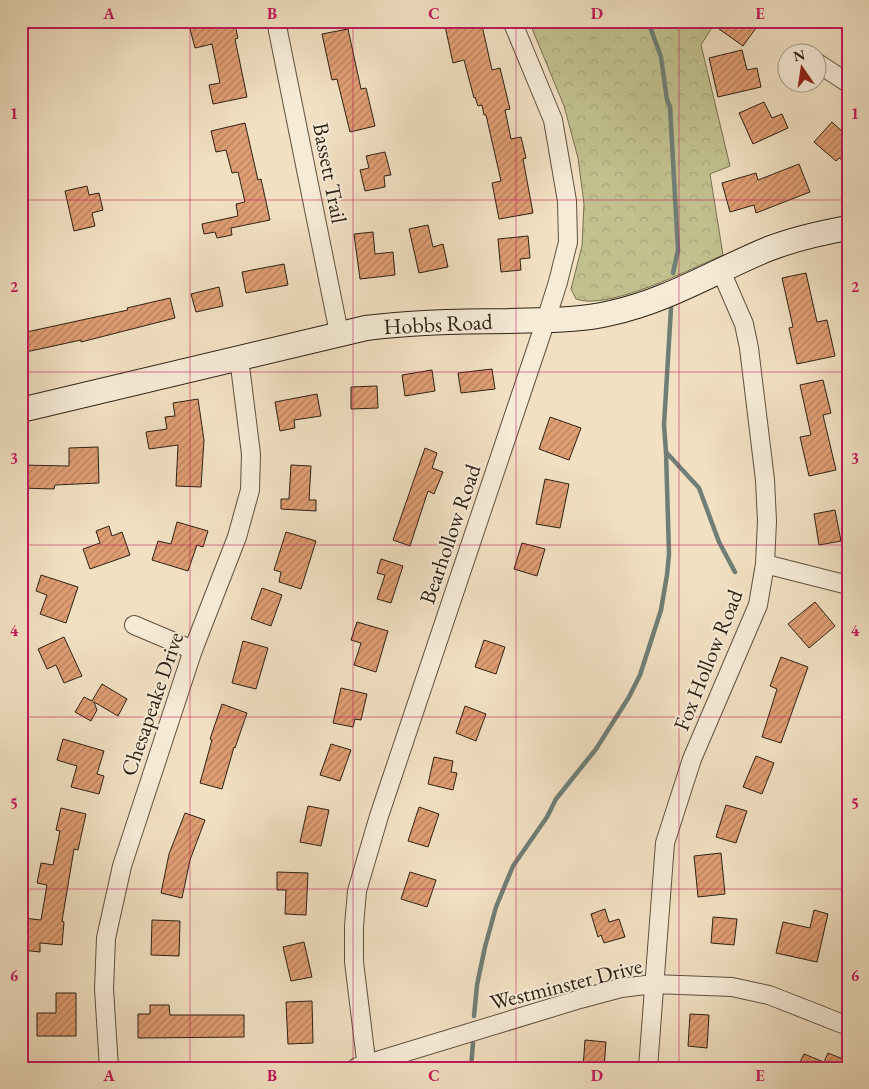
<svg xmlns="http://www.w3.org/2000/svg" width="869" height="1089" viewBox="0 0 869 1089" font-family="'EB Garamond',serif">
<defs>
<pattern id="forest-crowns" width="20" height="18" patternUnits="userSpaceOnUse" patternTransform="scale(1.25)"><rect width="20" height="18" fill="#c1c08e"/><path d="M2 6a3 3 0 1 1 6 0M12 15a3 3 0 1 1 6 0" fill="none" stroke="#a6a57a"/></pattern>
<pattern id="building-hatch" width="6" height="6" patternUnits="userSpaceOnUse" patternTransform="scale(1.25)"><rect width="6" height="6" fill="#e09e73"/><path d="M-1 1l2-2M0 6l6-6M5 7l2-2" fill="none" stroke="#b6805d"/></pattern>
</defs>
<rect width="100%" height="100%" fill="#f1e0c2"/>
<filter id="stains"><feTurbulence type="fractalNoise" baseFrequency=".004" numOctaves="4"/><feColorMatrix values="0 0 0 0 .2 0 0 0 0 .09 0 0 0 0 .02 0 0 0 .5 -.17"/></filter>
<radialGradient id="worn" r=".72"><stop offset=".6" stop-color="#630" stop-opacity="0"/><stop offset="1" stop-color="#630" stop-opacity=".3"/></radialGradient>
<!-- forest -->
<path fill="url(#forest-crowns)" stroke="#777052" d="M529 21H716L701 45 730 166 710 174 723 255C691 269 608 311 576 299L571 289 582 246 584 204 578 158 564 106Z"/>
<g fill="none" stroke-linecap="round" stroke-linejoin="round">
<!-- stream -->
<path stroke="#6f7e76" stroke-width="4.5" d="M648 21 661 57 667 100 670 107 678 250 673 273
M666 452 699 488 719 542 735 572
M844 686 848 688
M474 1016 477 985 485 947 496 907 513 866 547 817 556 799 596 749 629 697 640 675 661 610 667 575 669 554 666 452 664 425 671 308
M471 1068 473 1043"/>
</g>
<!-- building -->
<path fill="url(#building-hatch)" stroke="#2d2115" d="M188 21H214L215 24 234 21 238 38 235 39 247 97 213 104 209 85 220 83 212 44 195 48Z
M467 21H481L492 70 500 68 510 109 505 110 511 139 521 137 526 158 523 159 533 213 499 219 492 183 501 181 486 115H484L482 105 478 106 475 97 474 98 464 60 453 63 445 26Z
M724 21H761L743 46 719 29Z
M348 29 361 89 366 88 375 126 350 132 337 79 332 80 322 34Z
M742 50 747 70 757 68 761 87 718 97 709 58Z
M764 102 772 118 782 114 788 128 753 144 739 113Z
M832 122 848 137V164L839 158 836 161 814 142Z
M245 123 258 180 261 179 270 220 231 228 232 235 217 238 215 232 204 234 202 224 238 216 236 204 245 202 238 172 232 173 226 150 216 152 211 131Z
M385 152 391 175 384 176 385 187 365 191 360 170 369 168 366 156Z
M799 164 810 192 756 213 754 205 730 212 722 183 756 173 758 180Z
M87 186 89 195 99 193 103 210 92 213 95 226 74 231 65 191Z
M428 225 433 247 443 244 448 267 419 273 409 229Z
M373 232 375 254 393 252 395 275 360 279 354 234Z
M528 236 530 258 520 259 521 270 501 272 498 239Z
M284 264 288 285 246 293 242 272Z
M806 273 817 322 827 320 835 356 797 364 789 328 793 327 782 278Z
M219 287 223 306 196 312 191 294Z
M170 298 175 318 81 342V340L26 352 22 333 128 310 127 308Z
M492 369 495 389 461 393 458 373Z
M432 370 435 391 405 396 402 375Z
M823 380 831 413 823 415 836 470 809 476 800 437 811 435 800 385Z
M377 386 378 408 351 409V387Z
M317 394 321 416 294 420 295 428 280 431 275 402Z
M198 399 204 440 201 487 176 486 178 445 149 449 146 432 167 429 165 417 175 416 173 403Z
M550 417 581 428 569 460 539 449Z
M98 447 99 483 55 485 54 489 21 488V465L69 466V448Z
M425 448 437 453 432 468 443 472 434 494 428 491 410 546 393 540Z
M291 465 311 466 309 500H316V511L281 509V499H289Z
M545 479 569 484 560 528 536 524Z
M835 510 841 541 819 545 814 514Z
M177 522 208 531 203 547 197 545 188 571 152 560 158 541 171 544Z
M109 526 112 536 122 532 130 555 90 569 83 549 100 543 96 531Z
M286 532 316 541 301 589 279 582 281 572 274 570Z
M522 543 545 549 537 576 514 569Z
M381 559 403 566 391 603 377 599 385 575 377 573Z
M41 575 78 587 66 623 40 614 47 595 36 591Z
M262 588 282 595 271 626 251 619Z
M815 602 835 626 809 648 788 624Z
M357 622 388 631 376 672 354 665 361 643 351 640Z
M64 637 82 676 64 683 56 665 47 669 38 649Z
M484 640 505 647 496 674 475 667Z
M243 641 268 648 256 689 232 683Z
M781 657 808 667 781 743 762 737 777 689 770 686Z
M102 684 127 699 118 716 94 702 97 710 91 721 75 712 84 697 92 701Z
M341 688 367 694 361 720 355 719 353 727 333 723Z
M222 704 247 713 235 748 234 747 222 789 200 783 212 740 210 739Z
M465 706 486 714 476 741 456 733Z
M63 739 104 751 97 774 104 776 99 794 71 787 77 766 57 760Z
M331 744 351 750 340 781 320 775Z
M756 756 774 763 762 794 743 787Z
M434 757 453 761 451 772 457 773 453 790 428 784Z
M726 805 747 811 736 843 716 837Z
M308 806 329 810 321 846 300 842Z
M419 807 439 814 428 847 408 841Z
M61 808 86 814 78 850 74 849 62 921 64 922 62 945 40 943V952L21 950 23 918 41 920 47 885 37 883 41 863 53 865 60 831 56 830Z
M185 813 205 820 190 860 182 898 161 893 169 854Z
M721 853 725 894 698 897 694 856Z
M277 872 308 873 306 915 285 914 286 890H277Z
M410 872 436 880 427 907 401 899Z
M605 909 609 922 619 919 625 937 604 943 601 935 598 937 591 914Z
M814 910 828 914 817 962 776 953 783 922 810 928Z
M713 917 737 919 734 945 711 943Z
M152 920 180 921 179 956 151 955Z
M304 942 312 977 291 981 283 947Z
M56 993H76V1036H37V1013H56Z
M312 1001 313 1043 288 1044 286 1002Z
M150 1005H169L170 1015H244V1037L138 1038V1014H150Z
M690 1014 709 1015 707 1048 688 1046Z
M585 1040 606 1042 604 1068H583Z
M828 1053 848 1061V1068H797L804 1054 824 1062Z"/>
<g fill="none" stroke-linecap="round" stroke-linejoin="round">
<defs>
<path id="street" d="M276 21 339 333
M816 62 848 83
M765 564 848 585
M134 625 193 650
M357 1067 580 999 621 988 654 984 732 987 769 995 848 1026
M109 1068 104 989 106 938 122 866 193 650 237 537 250 490 251 454 239 358
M367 1068 354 962V926L357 891 379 816 546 320 558 282 568 242 567 201 553 120 512 21
M648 1068 665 843 692 759 758 605 765 564 767 521 765 480 749 348 744 324 721 271"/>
<path id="secondary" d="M21 410 366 328C413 322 461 321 509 321 543 320 578 321 611 313 667 301 715 271 768 249 794 239 820 233 848 228"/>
</defs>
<!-- street casing -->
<use href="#street" stroke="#5e5140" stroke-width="20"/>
<!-- secondary casing -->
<use href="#secondary" stroke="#2d2115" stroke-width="26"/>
<!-- street -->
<use href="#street" stroke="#f6ebd7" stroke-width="18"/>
<!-- secondary -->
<use href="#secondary" stroke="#f6ebd7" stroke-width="24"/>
</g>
<!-- grid -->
<path fill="none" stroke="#c2185b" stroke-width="1" stroke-opacity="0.55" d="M190 21V1068M353 21V1068M516 21V1068M679 21V1068M21 200H848M21 372H848M21 545H848M21 717H848M21 889H848"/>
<g text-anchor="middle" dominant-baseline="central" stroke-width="4" stroke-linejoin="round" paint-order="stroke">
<!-- street labels -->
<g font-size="22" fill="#2d2115" stroke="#f6ebd7">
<text transform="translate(330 173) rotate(79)">Bassett Trail</text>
<text transform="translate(438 324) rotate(-3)">Hobbs Road</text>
<text transform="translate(450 534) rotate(-71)">Bearhollow Road</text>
<text transform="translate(708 660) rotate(-68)">Fox Hollow Road</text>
<text transform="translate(152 704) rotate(-71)">Chesapeake Drive</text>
<text transform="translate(566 984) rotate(-14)">Westminster Drive</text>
</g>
</g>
<!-- margin -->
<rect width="869" height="1089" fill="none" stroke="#f1e0c2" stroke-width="55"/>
<!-- north arrow -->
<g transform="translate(802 68) rotate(347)"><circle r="24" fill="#f6ebd7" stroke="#a69a89"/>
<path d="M0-4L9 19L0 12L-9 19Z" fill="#8f2418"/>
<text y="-8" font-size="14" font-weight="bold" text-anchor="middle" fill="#2d2115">N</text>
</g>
<rect x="28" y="28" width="814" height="1034" fill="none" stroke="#c2185b" stroke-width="2"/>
<g font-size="16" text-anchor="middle" font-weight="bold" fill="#c2185b">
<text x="109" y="19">A</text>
<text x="272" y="19">B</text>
<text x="434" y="19">C</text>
<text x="597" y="19">D</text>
<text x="760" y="19">E</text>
<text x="14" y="119">1</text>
<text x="855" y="119">1</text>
<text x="14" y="292">2</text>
<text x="855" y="292">2</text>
<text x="14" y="464">3</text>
<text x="855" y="464">3</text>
<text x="14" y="636">4</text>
<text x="855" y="636">4</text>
<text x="14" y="809">5</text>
<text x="855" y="809">5</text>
<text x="14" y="981">6</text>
<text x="855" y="981">6</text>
<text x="109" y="1081">A</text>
<text x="272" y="1081">B</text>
<text x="434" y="1081">C</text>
<text x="597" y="1081">D</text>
<text x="760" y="1081">E</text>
</g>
<rect width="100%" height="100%" filter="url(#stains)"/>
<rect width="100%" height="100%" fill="url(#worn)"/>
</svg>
